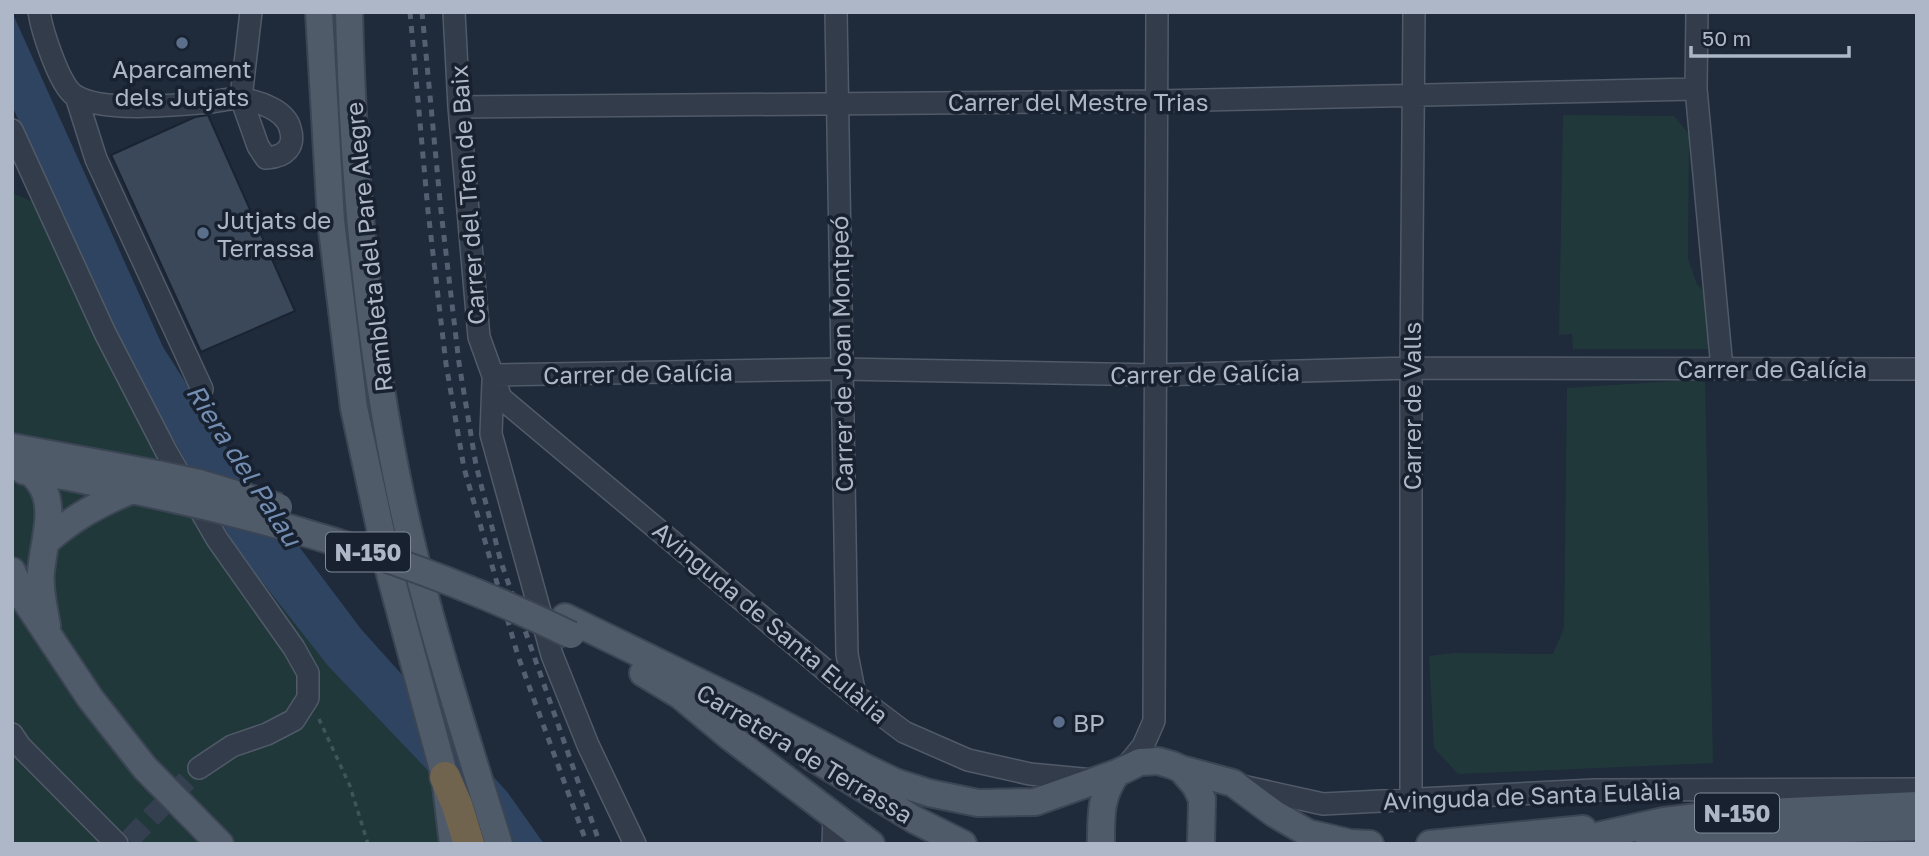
<svg xmlns="http://www.w3.org/2000/svg" width="1929" height="856" viewBox="0 0 1929 856" font-family="'Golos Text',sans-serif">
<rect width="100%" height="100%" fill="#1f2a3a"/>
<!-- green -->
<path fill="#21383b" d="M1563 115 1674 116 1689 134 1688 259 1697 284 1708 296 1709 349H1573L1572 334 1559 335Z
M12 193 36 203 56 204 140 382 238 551 328 666 498 844H12Z
M1705 379 1713 763 1458 774 1434 748 1429 656 1453 653 1553 654 1564 628 1567 388Z"/>
<!-- water -->
<path fill="#2f4461" d="M12 12 163 347 240 468 361 629 508 793 544 844H498L328 666 238 551 140 382 12 106Z"/>
<!-- building -->
<path fill="#3b485a" stroke="#1a2331" stroke-width="2" d="M208 115 295 311 201 352 111 155 195 117Z"/>
<g fill="none" stroke-linecap="round" stroke-linejoin="round">
<!-- minor-tunnel -->
<path stroke="#343f4f" stroke-width="21" stroke-dasharray="21 10" stroke-linecap="butt" d="M129 840 199 768"/>
<defs>
<path id="minor" d="M39 12C42 31 59 84 74 95 101 113 178 105 211 102 221 101 233 97 243 99 260 102 285 110 290 128 296 147 285 157 266 158L258 146 241 98 251 12
M454 12 459 107 479 337 501 398 855 695 904 732 968 760 1030 774 1093 780
M836 12 847 654 855 695
M1697 12 1696 89 1722 368
M76 96 96 159 202 389
M459 107 1156 101 1696 89
M12 130 105 333 166 451 217 539 294 648 308 673V698L294 720 267 734 232 746 199 768
M493 375 841 369 1156 375 1411 368 1917 369
M493 381 491 434 552 655 588 745 635 844
M12 734 20 746 117 844
M1125 768 1143 746 1154 721 1157 12
M1242 786 1323 804 1594 790 1917 789
M1411 799V368L1414 12
M833 844 834 816"/>
<path id="major" d="M319 12 331 221 354 408 390 574 445 777 453 844
M349 12C353 177 367 341 402 502 427 618 464 731 499 844
M12 447 157 474
M12 460C65 487 46 525 41 571 39 589 44 608 47 626
M24 471 64 476 156 495
M48 540C74 517 100 503 132 490
M12 571 25 600 90 698 145 768 220 844
M565 617 754 709 866 768 895 782 929 793 978 803 1035 802 1117 773 1140 762 1158 761 1172 765 1181 769 1195 785 1202 799 1201 844
M643 673 681 696 729 736 871 844
M812 757 915 820 963 844
M1181 769 1233 783 1275 814 1308 833 1350 843 1370 844
M1101 844C1101 817 1100 795 1117 773
M1430 844 1583 829
M1562 844 1664 821 1723 814 1917 805
M1649 844 1734 832 1917 827"/>
<path id="highway" d="M445 777 457 805 469 844"/>
</defs>
<!-- minor casing -->
<use href="#minor" stroke="#505a68" stroke-width="24"/>
<!-- major casing -->
<use href="#major" stroke="#3c4554" stroke-width="30"/>
<!-- highway casing -->
<use href="#highway" stroke="#3d4755" stroke-width="33"/>
<!-- path -->
<path stroke="#3f5558" stroke-width="3.5" stroke-dasharray="5 5" stroke-linecap="butt" d="M319 719 350 786 368 844"/>
<!-- minor -->
<use href="#minor" stroke="#333c4a" stroke-width="21"/>
<!-- major -->
<use href="#major" stroke="#505b6a" stroke-width="26"/>
<!-- highway -->
<use href="#highway" stroke="#71644f" stroke-width="30"/>
<!-- rail -->
<path stroke="#546072" stroke-width="5" stroke-dasharray="7 7" stroke-linecap="butt" d="M410 12 428 211 446 364 464 468 518 656 587 844
M422 12 441 211 459 363 476 465 501 562 600 844"/>
<defs>
<path id="major-bridge" d="M157 474 199 483 279 507
M156 495C300 526 439 570 571 635"/>
</defs>
<!-- major-bridge casing -->
<use href="#major-bridge" stroke="#3c4554" stroke-width="30" stroke-linecap="butt"/>
<!-- major-bridge -->
<use href="#major-bridge" stroke="#505b6a" stroke-width="26"/>
</g>
<!-- markers -->
<g fill="#5c6f8a" stroke="#18212f" stroke-width="2.5">
<circle cx="182" cy="43" r="7"/>
<circle cx="203" cy="233" r="7"/>
<circle cx="1059" cy="722" r="7"/>
</g>
<g text-anchor="middle" dominant-baseline="central" stroke-width="7" stroke-linejoin="round" paint-order="stroke">
<!-- shield labels -->
<g fill="#18212f" stroke="#808a99" stroke-width="2">
<rect x="326" y="532.5" width="84" height="39" rx="5"/>
<rect x="1695" y="793.5" width="84" height="39" rx="5"/>
</g>
<g font-size="23" font-weight="bold" fill="#adb7c7">
<text x="368" y="552">N-150</text>
<text x="1737" y="813">N-150</text>
</g>
<!-- poi labels -->
<g font-size="24" fill="#adb7c7" stroke="#18212f" text-anchor="start">
<text x="182" y="68" text-anchor="middle">Aparcament<tspan x="182" dy="28">dels Jutjats</tspan></text>
<text x="217" y="219">Jutjats de<tspan x="217" dy="28">Terrassa</tspan></text>
<text x="1073" y="722">BP</text>
</g>
<!-- street labels -->
<g font-size="24" fill="#adb7c7" stroke="#18212f">
<text x="1078" y="101">Carrer del Mestre Trias</text>
<text transform="translate(467 195) rotate(-94)">Carrer del Tren de Baix</text>
<text transform="translate(368 247) rotate(-96)">Rambleta del Pare Alegre</text>
<text transform="translate(841 354) rotate(-91)">Carrer de Joan Montpeó</text>
<text x="1772" y="368">Carrer de Galícia</text>
<text transform="translate(638 373) rotate(-1)">Carrer de Galícia</text>
<text transform="translate(1205 373) rotate(-1)">Carrer de Galícia</text>
<text transform="translate(1411 406) rotate(-90)">Carrer de Valls</text>
<text transform="translate(771 622) rotate(40)">Avinguda de Santa Eulàlia</text>
<text transform="translate(805 753) rotate(31)">Carretera de Terrassa</text>
<text transform="translate(1532 795) rotate(-2)">Avinguda de Santa Eulàlia</text>
</g>
<!-- water labels -->
<g font-size="26" font-style="italic" fill="#738eb2" stroke="#18212f">
<text transform="translate(244 465) rotate(57)">Riera del Palau</text>
</g>
</g>
<!-- border -->
<rect width="1929" height="856" fill="none" stroke="#adb7c7" stroke-width="28"/>
<!-- scale -->
<path d="M1691 46v10h158v-10" fill="none" stroke="#adb7c7" stroke-width="3.5"/>
<text x="1702" y="46" font-size="21" fill="#adb7c7" stroke="#18212f" stroke-width="5" paint-order="stroke">50 m</text>
</svg>
